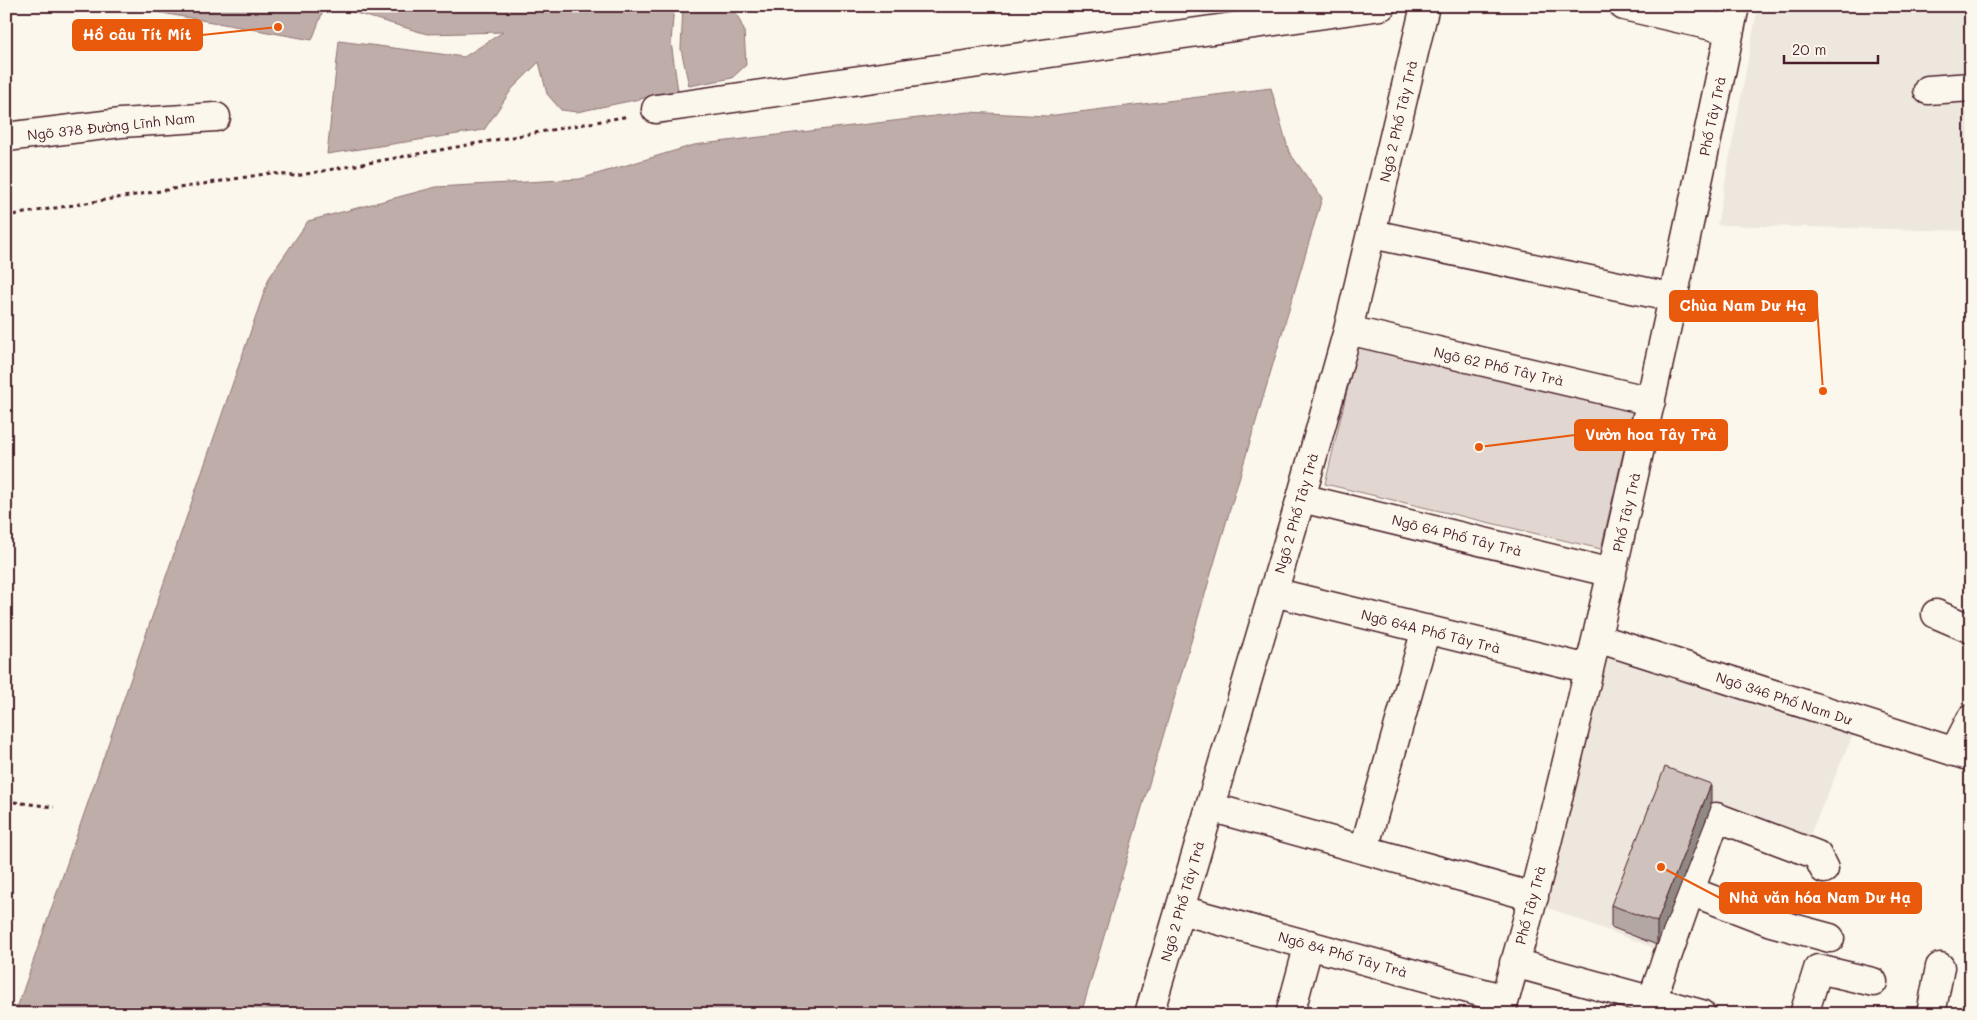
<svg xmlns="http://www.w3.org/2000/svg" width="1977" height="1020" viewBox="0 0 1977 1020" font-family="Mali,sans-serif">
<rect width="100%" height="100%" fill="#fbf7ec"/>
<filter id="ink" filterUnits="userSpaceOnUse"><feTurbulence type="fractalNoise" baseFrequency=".02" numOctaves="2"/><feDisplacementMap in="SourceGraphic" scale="10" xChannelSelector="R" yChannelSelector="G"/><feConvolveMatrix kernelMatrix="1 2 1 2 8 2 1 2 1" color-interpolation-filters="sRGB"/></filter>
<g filter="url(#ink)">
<!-- built -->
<path fill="#eee7de" d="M1758 6H1971V231L1717 225Z
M1603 652 1854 732 1806 844 1715 804 1662 951 1543 906Z"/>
<!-- green -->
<path fill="#e2d7d0" stroke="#967b7e" d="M1358 345 1633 410 1601 549 1325 484Z"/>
<!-- water -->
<path fill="#bfadaa" stroke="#907477" d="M123 6H325L312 40Z
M343 6H674L671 42 678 91 577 112 561 110 547 94 539 62 512 89 484 130 327 154 339 41 464 57 503 32 427 34 342 9Z
M683 6H733L744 30 746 65 732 78 689 86 681 49Z
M1271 88 1289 152 1322 198 1081 1014H15L269 278 308 221 436 187 580 179 694 145 968 112 1047 116Z"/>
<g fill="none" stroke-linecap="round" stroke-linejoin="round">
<defs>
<path id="minor" d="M1624 6 1730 30
M1928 90 1971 87
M656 109 1381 6
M6 137 121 123 216 117
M1372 234 1675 298
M1348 330 1651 401
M1301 498 1612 573
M1273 592 1589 669
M1936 614 1971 629
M1597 638 1971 757
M1954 752 1971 719
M1210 807 1534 897
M1364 849 1426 629
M1690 891 1771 922 1830 938
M1181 910 1505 999
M1514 963 1701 1014
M1652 1000 1716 817 1817 855 1824 869
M1149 1014 1301 498 1348 330 1425 6
M1290 1014 1309 944
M1501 1014C1511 974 1524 934 1534 894 1609 599 1673 303 1735 6
M1804 1014 1818 969 1873 982
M1931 1014 1940 967"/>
</defs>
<!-- minor casing -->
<use href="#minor" stroke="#4a1f2b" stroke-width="31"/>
<!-- path -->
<path stroke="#4a1f2b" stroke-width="3" stroke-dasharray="4 4" stroke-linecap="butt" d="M6 216 271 173 295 176 629 116
M6 801 54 807"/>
<!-- minor -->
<use href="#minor" stroke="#fbf7ec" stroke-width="28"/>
</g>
<!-- wall -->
<path fill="#b2a7a2" stroke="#4a1f2b" d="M1711 807 1657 945 1611 927V905Z"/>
<!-- shaded-wall -->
<path fill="#918884" stroke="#4a1f2b" d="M1711 784V807L1657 945V922Z"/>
<!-- building -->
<path fill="#cfc2bc" stroke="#4a1f2b" d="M1665 767 1711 784 1657 922 1611 905Z"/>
</g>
<g text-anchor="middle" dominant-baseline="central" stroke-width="5" stroke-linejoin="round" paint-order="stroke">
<!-- street labels -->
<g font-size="14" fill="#4a1f2b" stroke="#fbf7ec">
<text transform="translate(1712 116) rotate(-78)">Phố Tây Trà</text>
<text transform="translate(1398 121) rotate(-77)">Ngõ 2 Phố Tây Trà</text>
<text transform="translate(111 126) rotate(-6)">Ngõ 378 Đường Lĩnh Nam</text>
<text transform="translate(1499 366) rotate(13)">Ngõ 62 Phố Tây Trà</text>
<text transform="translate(1626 512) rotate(-77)">Phố Tây Trà</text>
<text transform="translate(1296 513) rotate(-74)">Ngõ 2 Phố Tây Trà</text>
<text transform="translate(1457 535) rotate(14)">Ngõ 64 Phố Tây Trà</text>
<text transform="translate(1431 631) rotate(14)">Ngõ 64A Phố Tây Trà</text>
<text transform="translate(1784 698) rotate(18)">Ngõ 346 Phố Nam Dư</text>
<text transform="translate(1182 901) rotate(-74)">Ngõ 2 Phố Tây Trà</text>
<text transform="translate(1530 905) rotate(-75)">Phố Tây Trà</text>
<text transform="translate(1343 954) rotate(16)">Ngõ 84 Phố Tây Trà</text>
</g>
</g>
<!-- callouts -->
<path fill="none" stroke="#e8590c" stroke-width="2" d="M278 27L202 35M1823 391L1817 306M1479 447L1575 435M1661 867L1720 898"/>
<g fill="#e8590c" stroke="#fbf7ec" stroke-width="2">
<circle cx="278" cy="27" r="5"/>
<circle cx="1823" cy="391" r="5"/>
<circle cx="1479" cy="447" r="5"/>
<circle cx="1661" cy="867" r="5"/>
</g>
<g fill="#e8590c" stroke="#e8590c" stroke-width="2">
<rect x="73" y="20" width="129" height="30" rx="5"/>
<rect x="1670" y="291" width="147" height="30" rx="5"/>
<rect x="1575" y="420" width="152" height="30" rx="5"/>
<rect x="1720" y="883" width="201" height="30" rx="5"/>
</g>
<g font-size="15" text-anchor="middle" font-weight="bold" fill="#fff">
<text x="137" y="40">Hồ câu Tít Mít</text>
<text x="1743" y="311">Chùa Nam Dư Hạ</text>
<text x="1651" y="440">Vườn hoa Tây Trà</text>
<text x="1820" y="903">Nhà văn hóa Nam Dư Hạ</text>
</g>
<!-- margin -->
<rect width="1977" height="1020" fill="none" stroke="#fbf7ec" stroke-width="25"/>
<rect x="12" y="12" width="1952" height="995" fill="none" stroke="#4a1f2b" stroke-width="2" filter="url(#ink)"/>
<!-- scale -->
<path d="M1784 55v8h94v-8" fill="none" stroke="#4a1f2b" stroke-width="2.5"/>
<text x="1792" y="55" font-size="15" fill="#4a1f2b" stroke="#fbf7ec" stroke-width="4" paint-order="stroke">20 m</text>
</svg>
